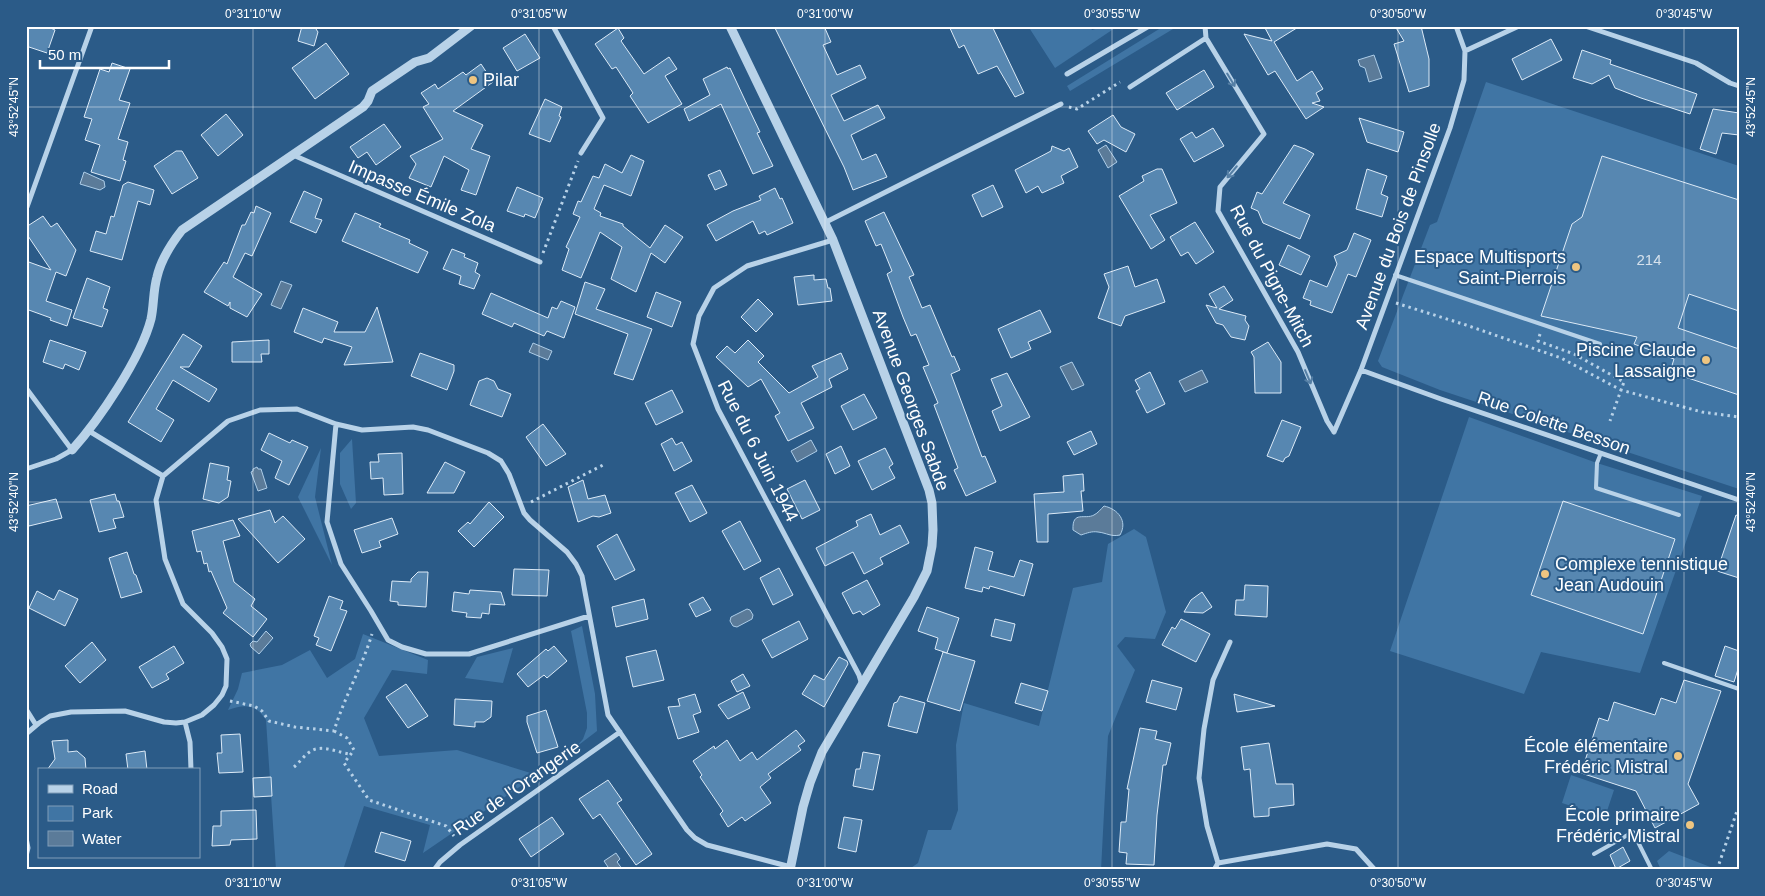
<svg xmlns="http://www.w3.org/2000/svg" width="1765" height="896" viewBox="0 0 1765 896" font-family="Arial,sans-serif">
<rect width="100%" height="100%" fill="#2b5b88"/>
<!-- green -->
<path fill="#4075a4" d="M1028 26H1090L1092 30 1105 26H1118L1055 68Z
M1164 26H1178L1070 91 1067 86Z
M1486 82 1739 166V489L1440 390 1382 367 1378 361 1430 225 1437 222Z
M1469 417 1597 463 1702 496 1640 673 1541 652 1524 694 1390 651Z
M352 439 356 503 351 509 340 484V453Z
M321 448 315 497 332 565 298 497Z
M1134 529 1146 537 1166 612 1155 639 1125 637 1117 646 1135 670 1108 736 1101 870H908L918 863 928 830H951L958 810 956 745 964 703 1039 726 1073 588 1102 582 1108 544Z
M582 626 595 694 597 731 576 747 583 739 587 728V713L571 631Z
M363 634 428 660 427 674 392 670 364 718 379 756 457 750 537 775 423 853 430 825 364 806 343 870H276L266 720C256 704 245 704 228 710L238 689 242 673 282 665 310 650 327 678 355 659Z
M513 648 503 683 465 678 477 657Z
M1571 775 1614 790 1605 817 1562 803Z
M1669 851 1713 868 1712 870H1661L1657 861Z"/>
<!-- water -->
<path fill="#5b7b99" stroke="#adcde8" d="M1374 55 1382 78 1369 82 1365 68 1360 66 1358 60Z
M1106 145 1117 162 1108 168 1098 150Z
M84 172 104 181 105 187 100 190 80 184Z
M281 281 292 285 281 309 271 305Z
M533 343 552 351 548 360 529 352Z
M1072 362 1084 385 1072 390 1060 367Z
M1202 370 1208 382 1185 392 1179 381Z
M811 440 817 451 797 462 791 451Z
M257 467 258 469H261L267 488 258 491 251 472 253 471V469Z
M1104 506C1118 509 1128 521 1120 535 1111 537 1107 533 1098 532 1092 531 1087 533 1081 535L1073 530C1072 510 1085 520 1094 515 1098 513 1101 509 1104 506Z
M747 609 750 610 753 615 752 619 737 627 733 626 730 621 731 617Z
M266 631 273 638 259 654 251 647 250 644 253 641 257 642Z
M616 853 620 859 617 862 623 870H610L604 861Z"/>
<!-- building -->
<path fill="#5787b1" stroke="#dceaf7" d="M26 26H46L55 30 47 53 26 46Z
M302 26H314L318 32 314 46 298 41Z
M774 26H824L831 42 823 45 837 75 860 65 866 78 831 95 844 121 878 105 885 118 851 135 862 160 876 154 887 177 853 190 844 167Z
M949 26H992L1024 93 1015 97 997 66 978 74 964 45 959 48Z
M1264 26H1300L1274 42 1297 81 1312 71 1323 89 1316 93 1320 101 1312 103 1324 107 1306 119 1275 71 1268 75 1244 34 1272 41Z
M1395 26H1421L1429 59V86L1409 92 1394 44 1404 41Z
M618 28 624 38 621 41 644 74 669 57 677 69 665 76 682 104 648 123 630 96 633 93 616 67 612 69 595 44Z
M525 34 540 58 517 71 503 48Z
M1551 39 1562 60 1522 80 1512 59Z
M326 43 349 74 315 99 292 68Z
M1582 50 1611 60 1610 64 1697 94 1690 114 1641 98 1615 88 1609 75 1592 84 1573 78Z
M112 63 130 69 119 100 130 103 118 139 128 142 123 160 126 161 120 181 91 172 100 145 85 140 92 119 84 117 100 69 109 72Z
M481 64 493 82 453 111 483 125 471 149 490 156 476 195 461 190 469 170 444 156 431 187 409 178 416 164 410 156 443 139 423 107 429 104 421 93 435 84 438 89 463 72 466 75Z
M727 67 728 69 730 68 750 111 760 132 757 133 773 166 753 174 721 104 689 121 684 109 710 95 703 79Z
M1204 70 1214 87 1177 110 1166 93Z
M545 99 562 107 559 116 561 117 550 142 529 134Z
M1713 109 1739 113V135L1722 133 1716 154 1700 149Z
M226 114 243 135 218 156 201 135Z
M1113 115 1121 127 1135 134 1126 152 1104 140 1097 144 1088 131Z
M1359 118 1404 132 1398 152 1367 142Z
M384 124 401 147 376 165 367 152 358 158 350 147Z
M1213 128 1224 146 1194 162 1180 139 1192 132 1196 138Z
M1294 145 1305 149 1314 154 1283 203 1310 215 1300 239 1263 223 1258 211 1251 208 1257 192 1262 194Z
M1052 146 1064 151 1069 148 1078 167 1061 176 1064 183 1042 193 1038 186 1026 193 1015 170 1051 151Z
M176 151H182L198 178 172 194 154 166Z
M631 155 644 161 631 196 604 185 594 209 601 213 600 216 623 224V226L650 248 665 225 683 237 665 263 651 253 636 292 611 279 622 247 600 232 581 278 562 270 569 249 566 247 580 217 573 214 578 201 581 202 593 176 599 178 605 164 622 173Z
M1602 156 1739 200V311L1689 294 1678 328 1739 349V395L1670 372 1674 359 1634 344 1637 337 1541 316 1572 224 1582 217Z
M1157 169H1162L1177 203 1150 215 1165 240 1151 249 1119 196 1144 181 1142 176Z
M1367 169 1387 176 1381 194 1388 197 1382 217 1356 209Z
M720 170 727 185 715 190 708 175Z
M128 182 154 190 150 205 138 201 122 260 90 251 96 231 106 234 111 216 114 217 123 185Z
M993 185 1003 207 982 217 972 195Z
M517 187 543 198 535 218 525 214 524 217 507 211Z
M775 188 780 199 782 198 793 223 767 235 765 231 759 234 753 221 716 241 707 225 733 211 761 200 759 196Z
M304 191 322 199 315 218 322 220 316 233 290 222Z
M256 206 271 213 252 256 245 253 233 277 262 294 247 317 230 308V302L228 306 204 292 224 262 227 264 242 225H245L251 212 254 213Z
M884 212 914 275 909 277 922 308 930 305 952 357 954 356 960 370 951 374 982 457 985 456 996 482 966 496 954 470 958 468 934 405 938 403 923 367 929 365 916 334 911 336 903 317 887 274 892 271 881 244 876 246 865 221Z
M355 213 381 224 379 227 410 240 409 243 428 252 418 273 342 241Z
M43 216 51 227 57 223 76 250 66 276 56 272 46 301 72 310 67 326 50 320 51 318 26 309V261L51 270 26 233V227Z
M1195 222 1214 252 1196 264 1188 252 1181 256 1170 237Z
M1354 233 1371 240 1356 277 1348 274 1332 313 1310 305 1311 301 1303 298 1310 280 1327 287 1337 264 1334 256 1347 250Z
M1288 245 1310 256 1301 275 1279 265Z
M452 249 465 254 464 257 478 263 475 272 480 275 474 289 459 284 461 276 443 269Z
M1128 266 1135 287 1157 279 1165 302 1125 316 1121 326 1098 318 1109 287 1104 274Z
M814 275V280L826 279 828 288H830L832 301 798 305 794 277Z
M87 278 110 287 103 308 108 310 102 327 73 318Z
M585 282 605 289 596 309 652 329 633 380 614 374 628 334 575 314Z
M1224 286 1233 300 1219 309 1246 316 1245 320 1249 326 1245 340 1231 337 1223 325 1216 323 1206 305 1217 308 1209 294Z
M656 292 681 302 672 327 647 317Z
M491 293 548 318 552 307 557 309 561 301 575 307 564 338 547 331 544 336 514 323 512 327 482 314Z
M758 299 773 314 756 332 741 317Z
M377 307 393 362 344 365 352 347 324 338 322 343 294 332 303 308 338 322 334 332H365Z
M1040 310 1051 332 1028 342 1031 349 1011 358 998 329Z
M183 334 202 346 189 367H180L217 389 209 402 173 380 156 409 174 420 161 442 128 422Z
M50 340 86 352 79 370 65 364 63 369 43 362Z
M269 340V354H261L262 362H232V342Z
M748 340 764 356 758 362 789 393 818 377 812 366 841 353 848 369 829 379 832 387 801 403 814 428 788 441 775 416 780 413 761 379 748 387 716 357 727 346 735 353Z
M1268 342 1281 362V393H1255L1254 357 1251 352Z
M420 353 454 365V371L447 390 411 376Z
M1150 372 1165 404 1147 413 1136 391 1140 389 1135 380Z
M1007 373 1030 417 1000 431 992 411 1002 406 991 379Z
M487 378 494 381 498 389 511 394 502 417 470 405 479 381Z
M672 390 683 412 656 425 645 403Z
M864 394 877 418 853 430 841 406Z
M1282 420 1301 427 1289 456 1285 458 1283 462 1267 456Z
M543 424 566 454 546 466 526 437Z
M1091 431 1097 444 1074 455 1067 442Z
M269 433 290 443 292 440 308 447 289 485 275 478 282 461 261 450Z
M672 438 676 445 682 442 692 461 674 471 661 444Z
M841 446 850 466 835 474 826 454Z
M885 448 893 464 889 467 895 478 872 490 858 461Z
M402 453 403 494 384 495 383 478 371 479 370 462H379L378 454Z
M445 462 465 472 454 493H427Z
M210 463 229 467 227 480 231 481 228 497 219 503 203 499Z
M1083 474 1084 491H1081L1083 511 1048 514V542H1037L1034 494 1064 492 1063 476Z
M583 480 588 499 605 495 611 513 599 517 593 516 578 522 568 487Z
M805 480 820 510 802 519 787 489Z
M692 485 707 513 690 522 675 493Z
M115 494 117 501H119L124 517 113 519 116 528 99 532 90 500Z
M56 499 62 518 29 526 26 517V506Z
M1563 501 1675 539 1643 634 1531 595Z
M489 502 504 517 474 547 458 531 468 522 470 524Z
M270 510 275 523 283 516 305 539 278 563 238 519Z
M871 514 880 535 900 525 909 543 880 558 883 564 864 574 853 552 825 566 816 548 858 526 856 521Z
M1736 515 1739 516V578L1717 571Z
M392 518 398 534 379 541 381 547 362 553 354 530Z
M233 520 240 536 223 541 234 582 255 599 251 606 267 619 253 637 223 613 227 608 211 571 209 572 207 563 204 564 201 551 197 552 192 531Z
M740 521 761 561 744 570 722 531Z
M617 534 635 570 615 580 597 546Z
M975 547 993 552 988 570 1014 577 1020 560 1033 564 1024 596 990 586 989 589 983 587 982 592 965 588Z
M127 552 134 574 136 575 142 592 121 598 109 558Z
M779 568 793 595 773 605 760 578Z
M514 569 549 570 547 596 512 595Z
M418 572H428L426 607 398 605V602L390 601 392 581 411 582V579Z
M867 580 880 605 863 615 860 611 853 614 842 593Z
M1245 585 1268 586 1267 617 1235 615 1236 600H1244Z
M59 590 78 599 65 626 29 608 37 591 54 600Z
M470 590 501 592 505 605 490 604 489 614 482 613 481 618 466 617 467 613 452 611 454 592 469 594Z
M1202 592 1212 607 1203 613 1184 612 1191 600Z
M329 596 343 601 340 609 347 611 331 651 316 645 319 638 314 636Z
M703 597 711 610 696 617 689 604Z
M644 599 648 619 616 627 612 607Z
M927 607 959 618 947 653 935 649 938 638 918 631Z
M995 619 1015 624 1011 641 991 636Z
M1181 619 1210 634 1196 662 1162 645 1172 627 1175 629Z
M799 621 808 639 772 658 762 640Z
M92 642 106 660 80 683 65 666Z
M174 646 184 663 166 674 169 679 152 688 139 667Z
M554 646 567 661 547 678 544 675 528 687 517 674 546 649 548 651Z
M1725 646 1739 651V666L1734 682 1715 676Z
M656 650 664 680 633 687 626 657Z
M943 652 975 661 960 711 927 701Z
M839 657 847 661 848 664 824 707 802 694 814 675 824 680Z
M743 674 750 686 737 692 731 681Z
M1152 680 1182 688 1176 710 1146 702Z
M1684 680 1721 691 1688 784 1699 804 1655 828 1636 791 1581 773 1599 718 1608 721 1614 702 1655 715 1661 698 1676 703Z
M1021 683 1048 691 1042 711 1015 703Z
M406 684 428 716 408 728 386 697Z
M743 692 750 708 728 719 718 705Z
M695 694 701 712 693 715 699 732 678 739 668 707 680 706 678 699Z
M1234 694 1275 706 1237 712Z
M900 696 925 703 917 733 888 726 894 703 897 702Z
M455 699 492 701 491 717 484 722H475V727L454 725Z
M546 710 558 747 537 753 527 722V716Z
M1140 728 1157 731 1155 739 1171 743 1166 765H1163L1157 815 1154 865 1126 864 1127 853 1119 852 1121 822H1126L1129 789H1127Z
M796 730 805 741 798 746 801 750 768 774 771 778 760 787 771 803 745 821 742 817 728 827 720 814 723 811 700 777 702 775 693 761 714 746 715 749 727 740 740 761 752 752 757 760Z
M240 734 243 772 219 773 217 753H222L221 735Z
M68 740V752L77 751 85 758 86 770H47L55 759 52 741Z
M1269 743 1276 784H1293L1294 805 1269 808V816L1254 817 1250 769 1244 770 1241 747Z
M145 751 147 770H128L126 754Z
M863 752 880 755 873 790 853 786 856 769H860Z
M271 777 272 796 254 797 253 778Z
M608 780 622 800 617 803 652 854 636 865 600 814 593 819 579 799Z
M256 810 257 839 231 840 230 845 212 846 213 826H221V811Z
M552 817 564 834 531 857 519 839Z
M844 817 862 820 856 852 838 848Z
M381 832 411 841 405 861 375 852Z
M1623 847 1630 861 1616 869 1610 855Z"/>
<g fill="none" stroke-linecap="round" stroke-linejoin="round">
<!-- path -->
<path stroke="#b8d2e8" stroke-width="3" stroke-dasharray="2.5 4" stroke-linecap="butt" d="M1069 107 1077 109 1120 82
M543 253 578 161
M1396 303 1466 325 1561 358 1621 390 1610 421
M1540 334 1538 341 1574 354 1624 382 1621 390 1702 412 1739 417
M531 502 605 464
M230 701 254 706 262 711 269 721 295 727 334 731C344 698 362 667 372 634
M334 731 347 738 354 750 344 763 369 800 446 826 454 836
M294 767C300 762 306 753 313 750 324 745 339 753 350 754
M1717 870 1737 811H1739"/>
<!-- service -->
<path stroke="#b8d2e8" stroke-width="4" d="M1395 275 1600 344
M1601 453 1597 463 1596 488 1679 515
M1664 663 1739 689
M1594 854 1633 832 1652 870"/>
<!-- minor -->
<path stroke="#b8d2e8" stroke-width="5" d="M553 26 603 118 581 153
M1585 26 1696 63 1730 83 1739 86
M1206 38 1264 134 1220 187 1218 211 1298 352 1327 421 1334 432
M1465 51 1519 26
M1067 74 1149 26
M1130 87 1206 38 1205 26
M293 155 540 262
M27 207 92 26
M824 223 1061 104
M833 240 747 266 714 288 699 316 693 344 718 409 859 675 862 685
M1361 370 1441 399 1739 500
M26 388 72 450 56 459 26 469
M336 424 327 522 341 564 371 611 388 640 402 647 426 654H469L589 616
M89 431 163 476
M1334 432 1361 370 1450 128 1464 80 1465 51 1456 26
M163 476 228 421 260 410 297 409 336 424 362 430 413 427 428 430 488 453 501 461 509 474 524 513 530 520 567 552 576 564 582 576 608 715 687 830 695 838 707 845 791 867
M26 709 36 725
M185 722 190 742 191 770
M26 734 39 723 50 716 71 712 125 711 164 722 176 723 185 722 202 715 214 705 222 695 226 686 227 659 222 647 212 633 183 604 165 559 156 500 163 476
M26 838 28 848 26 856
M1218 863 1207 826 1199 778 1204 729 1213 680 1230 642
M434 870 440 862 460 845 620 732
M1214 870 1218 863 1327 844 1356 849 1375 870"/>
<!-- tertiary -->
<path stroke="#b8d2e8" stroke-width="9" d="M730 26 833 240 929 490 932 503 933 530 932 546 927 571 914 597 822 752 810 783 803 807 790 870
M72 450C99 420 141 358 151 319 154 305 153 291 157 277 161 259 171 244 182 230L363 107 368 101 372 91 415 62 429 58 471 26"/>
</g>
<!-- one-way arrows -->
<defs><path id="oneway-shaft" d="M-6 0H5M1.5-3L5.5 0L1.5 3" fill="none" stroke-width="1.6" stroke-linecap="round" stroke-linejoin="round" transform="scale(1.25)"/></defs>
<g stroke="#557fa5">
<use href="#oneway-shaft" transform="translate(1231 80) rotate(59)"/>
<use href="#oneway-shaft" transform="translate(1232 172) rotate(130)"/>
<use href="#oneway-shaft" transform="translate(1308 377) rotate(67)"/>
</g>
<!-- ticks -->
<path fill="none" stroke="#fff" stroke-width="1" stroke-opacity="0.45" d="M253 26V870M539 26V870M825 26V870M1112 26V870M1398 26V870M1684 26V870M26 107H1739M26 502H1739"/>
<!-- markers -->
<g fill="#eec581" stroke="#2b5b88" stroke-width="2">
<circle cx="473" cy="80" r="5"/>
<circle cx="1576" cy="267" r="5"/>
<circle cx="1706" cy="360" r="5"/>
<circle cx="1545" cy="574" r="5"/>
<circle cx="1678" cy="756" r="5"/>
<circle cx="1690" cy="825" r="5"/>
</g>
<g text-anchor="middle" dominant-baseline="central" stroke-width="4" stroke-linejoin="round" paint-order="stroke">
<!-- number labels -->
<g font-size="15" fill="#d5e1ec">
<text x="1649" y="259">214</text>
</g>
<!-- poi labels -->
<g font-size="18" fill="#fff" stroke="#2b5b88" text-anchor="end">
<text x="483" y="80" text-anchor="start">Pilar</text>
<text x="1566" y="257">Espace Multisports<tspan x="1566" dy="21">Saint-Pierrois</tspan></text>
<text x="1696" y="350">Piscine Claude<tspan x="1696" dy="21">Lassaigne</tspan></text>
<text x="1555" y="564" text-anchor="start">Complexe tennistique<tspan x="1555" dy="21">Jean Audouin</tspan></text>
<text x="1668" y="746">École élémentaire<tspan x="1668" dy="21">Frédéric Mistral</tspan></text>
<text x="1680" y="815">École primaire<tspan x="1680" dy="21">Frédéric Mistral</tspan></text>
</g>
<!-- street labels -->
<g font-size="18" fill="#fff" stroke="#2b5b88">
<text transform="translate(422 196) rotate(23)">Impasse Émile Zola</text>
<text transform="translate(1398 226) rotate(-70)">Avenue du Bois de Pinsolle</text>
<text transform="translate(1272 276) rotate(62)">Rue du Pigne-Mitch</text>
<text transform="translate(911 400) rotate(70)">Avenue Georges Sabde</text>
<text transform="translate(1554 423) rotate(19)">Rue Colette Besson</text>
<text transform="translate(758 451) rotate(63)">Rue du 6 Juin 1944</text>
<text transform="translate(517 788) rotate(-35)">Rue de l'Orangerie</text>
</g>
</g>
<!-- border -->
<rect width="1765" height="896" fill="none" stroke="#2b5b88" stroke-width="55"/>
<!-- legend -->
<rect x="38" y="768" width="162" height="90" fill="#2b5b88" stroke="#809db8"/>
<rect x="48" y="785" width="25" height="8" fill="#b8d2e8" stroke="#809db8"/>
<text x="82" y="794" font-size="15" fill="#ffffff">Road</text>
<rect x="48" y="806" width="25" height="15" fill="#4075a4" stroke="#809db8"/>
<text x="82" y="818" font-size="15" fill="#ffffff">Park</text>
<rect x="48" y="831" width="25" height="15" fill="#5b7b99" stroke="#809db8"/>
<text x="82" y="844" font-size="15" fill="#ffffff">Water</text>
<!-- scale -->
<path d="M40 60v8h129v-8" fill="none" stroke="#ffffff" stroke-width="2.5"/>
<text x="48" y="60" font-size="15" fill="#ffffff" stroke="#2b5b88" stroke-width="4" paint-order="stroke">50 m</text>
<rect x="28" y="28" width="1710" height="840" fill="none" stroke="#fff" stroke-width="2"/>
<g font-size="12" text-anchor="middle" fill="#fff">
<text x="253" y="18">0°31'10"W</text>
<text x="539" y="18">0°31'05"W</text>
<text x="825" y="18">0°31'00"W</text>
<text x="1112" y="18">0°30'55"W</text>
<text x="1398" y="18">0°30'50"W</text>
<text x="1684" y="18">0°30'45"W</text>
<text transform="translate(14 107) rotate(-90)" y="4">43°52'45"N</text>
<text transform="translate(1751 107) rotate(-90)" y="4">43°52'45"N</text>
<text transform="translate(14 502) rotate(-90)" y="4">43°52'40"N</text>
<text transform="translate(1751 502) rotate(-90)" y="4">43°52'40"N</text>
<text x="253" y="887">0°31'10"W</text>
<text x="539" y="887">0°31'05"W</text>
<text x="825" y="887">0°31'00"W</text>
<text x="1112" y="887">0°30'55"W</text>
<text x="1398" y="887">0°30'50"W</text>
<text x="1684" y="887">0°30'45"W</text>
</g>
</svg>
